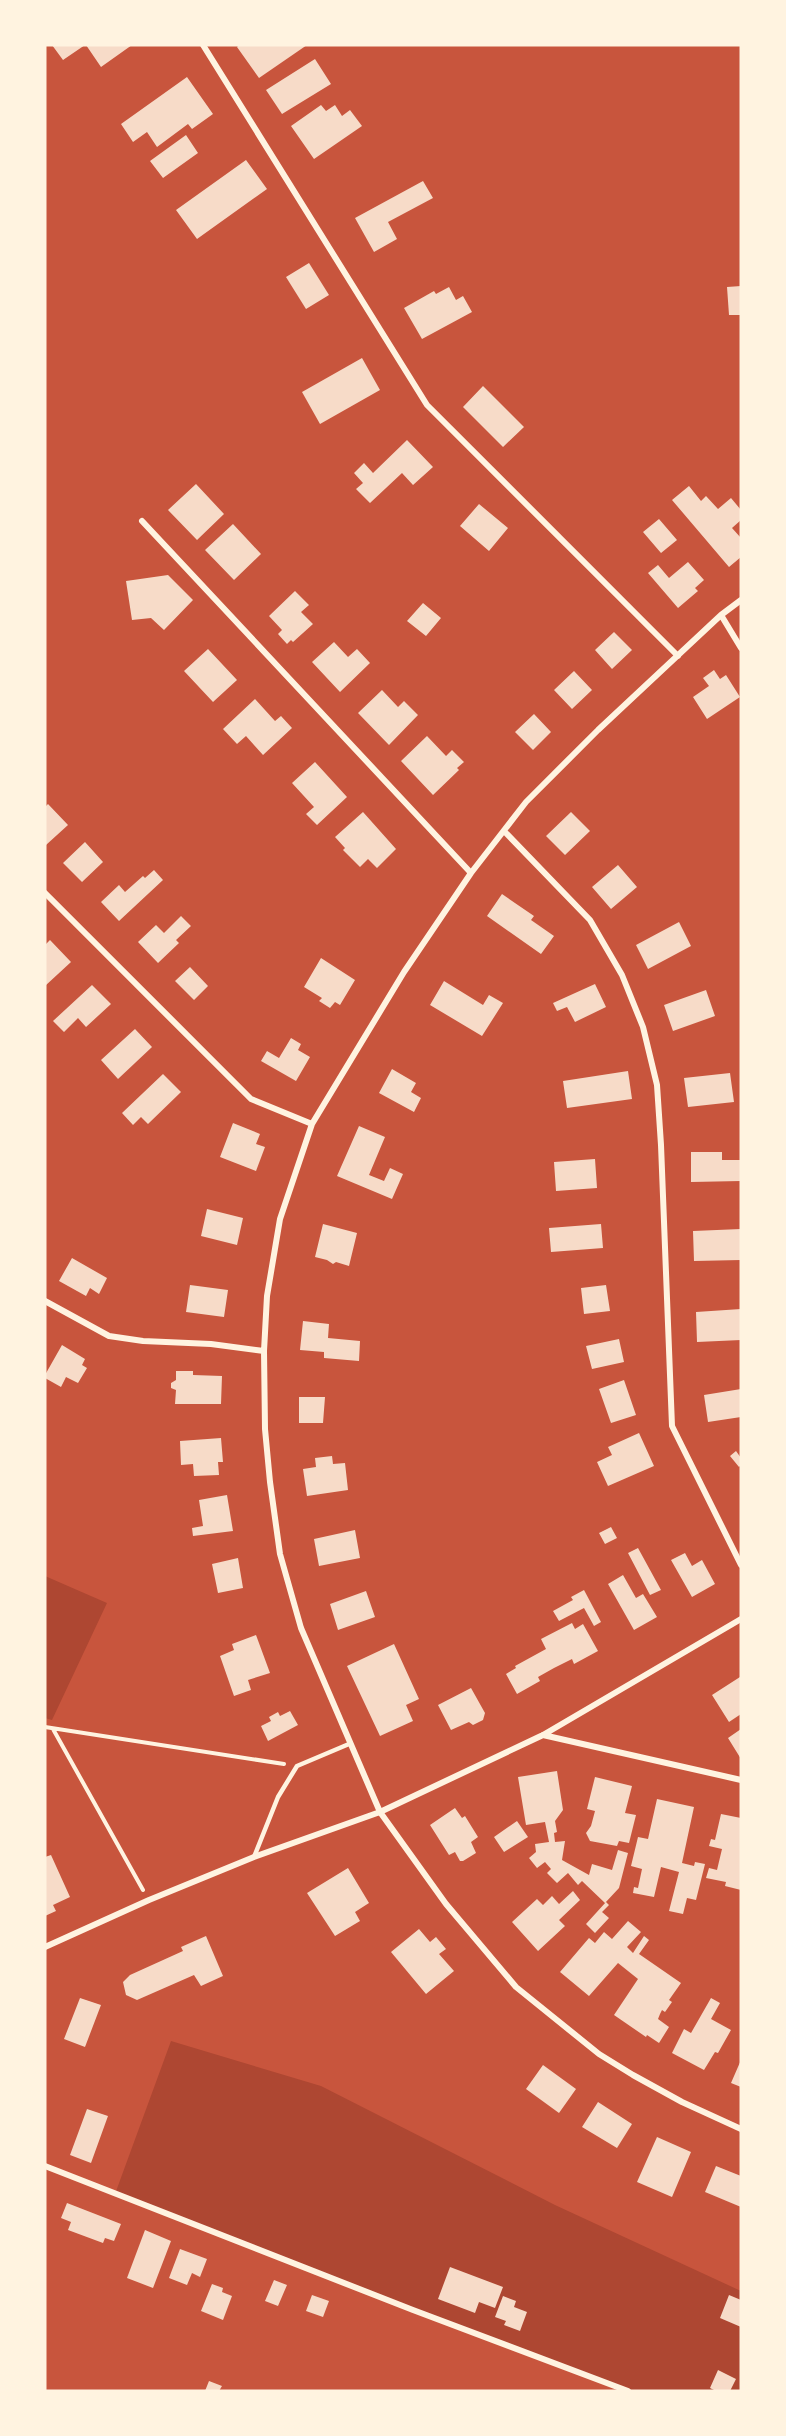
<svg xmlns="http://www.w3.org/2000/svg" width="786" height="2436" viewBox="0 0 786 2436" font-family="Lora,serif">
<rect width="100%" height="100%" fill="#c8553d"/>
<!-- green -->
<path fill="#ae4732" d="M45 1576 107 1603 52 1720 45 1718Z
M171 2041 321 2086 555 2205 741 2291V2391H630L115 2194Z"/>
<!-- building -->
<path fill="#f7dbc8" d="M52 45H85L63 60Z
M86 45H132L101 67Z
M239 45H307L259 78 237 47Z
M315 59 331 84 282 114 266 90Z
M187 77 213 114 192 129 188 124 157 147 147 132 133 142 121 124Z
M321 105 326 111 335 105 342 116 350 110 362 126 314 159 291 126Z
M186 135 198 153 163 178 150 161Z
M246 160 267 189 197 239 176 210Z
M423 181 433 198 388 222 397 239 374 252 355 218Z
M309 263 329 295 306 309 286 277Z
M741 286V315H729L727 287Z
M449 287 456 300 463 296 472 312 422 339 404 308 434 291 436 294Z
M362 358 380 390 320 424 302 392Z
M483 386 524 427 503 447 463 407Z
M407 440 433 467 413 485 402 473 370 503 356 489 363 483 354 473 364 463 373 473Z
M196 484 224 514 197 540 168 510Z
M689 486 701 501 706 496 718 509 731 498 741 510V520L732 528 741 538V557L729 567 672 500Z
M479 504 508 528 489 551 460 526Z
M659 519 677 540 661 553 643 532Z
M233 524 261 554 234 580 205 550Z
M688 562 704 580 695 588 698 591 678 608 648 573 658 565 669 578Z
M168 575 193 600 164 630 151 618 132 620 126 581Z
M295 591 309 605 301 612 313 624 293 642 291 640 287 644 278 634 282 630 269 616Z
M423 603 441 618 426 636 407 621Z
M614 632 632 650 612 669 595 650Z
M334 642 348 657 357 649 370 663 340 692 312 662Z
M208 649 237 680 213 702 184 671Z
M714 670 720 679 726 675 740 697 707 719 693 697 709 686 703 678Z
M574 671 592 690 572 709 554 690Z
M382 690 398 707 404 701 418 715 389 745 358 713Z
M255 699 275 721 281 716 292 728 263 755 246 736 237 744 223 729Z
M534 714 551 732 533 750 515 732Z
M427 736 446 756 452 750 464 762 457 768 459 770 433 795 401 761Z
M315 762 347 797 317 825 306 814 314 807 292 783Z
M48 804 68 825 46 845 45 807Z
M363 812 396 849 377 868 368 859 360 867 343 850 345 848 335 837Z
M571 812 590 831 565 855 546 836Z
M85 842 103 862 82 882 63 863Z
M618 865 637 887 611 909 592 887Z
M154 870 163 880 119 921 101 902 119 885 125 892 143 876 145 878Z
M502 894 534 916 531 920 554 936 541 954 487 916Z
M181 916 191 926 176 940 179 943 158 963 138 942 156 925 164 933Z
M679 922 691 946 648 969 636 945Z
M50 940 71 962 45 986V945Z
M321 958 355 980 340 1005 335 1002 330 1008 319 1001 322 998 304 987Z
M190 967 208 986 194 1000 175 981Z
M444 981 483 1005 489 995 503 1003 482 1036 430 1005Z
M595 984 606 1007 575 1022 567 1007 557 1011 553 1003Z
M92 985 111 1004 86 1027 78 1018 64 1032 53 1021Z
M706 990 715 1016 673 1031 664 1005Z
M135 1029 152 1047 118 1079 101 1060Z
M291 1038 301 1044 298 1050 310 1057 296 1081 261 1061 267 1051 279 1058Z
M392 1069 416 1083 411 1092 421 1098 414 1112 379 1093Z
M628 1071 632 1099 567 1108 563 1081Z
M730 1073 734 1102 688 1107 684 1078Z
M163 1074 181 1092 148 1124 141 1117 133 1125 122 1113Z
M233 1123 260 1134 256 1144 265 1147 256 1171 220 1157Z
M359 1126 385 1137 369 1175 384 1181 390 1168 403 1174 392 1199 337 1176Z
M691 1152H722V1160H741V1181L691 1182Z
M595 1159 597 1188 556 1191 554 1162Z
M207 1209 243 1218 237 1245 201 1236Z
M323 1224 357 1233 349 1266 336 1262 333 1264 327 1260 315 1257Z
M601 1224 603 1248 551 1252 549 1228Z
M741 1229V1260L694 1261 693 1231Z
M72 1258 107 1278 99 1294 90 1288 86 1296 59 1281Z
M190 1285 228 1290 224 1317 186 1312Z
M606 1285 610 1311 584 1314 581 1288Z
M741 1309V1340L697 1342 696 1312Z
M303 1321 329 1324 328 1338 360 1341 359 1361 324 1358V1352L300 1350Z
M619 1339 624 1362 592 1369 586 1346Z
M62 1345 85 1359 82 1365 87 1368 78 1383 66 1377 61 1387 45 1378V1375Z
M176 1371H193V1375L222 1376 221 1404H175L176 1390 171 1388V1383L176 1380Z
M624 1380 636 1415 611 1423 599 1389Z
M741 1389V1417L708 1422 704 1395Z
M299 1397H325L323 1423H299Z
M639 1433 654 1466 608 1486 597 1462 612 1455 608 1447Z
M221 1438 223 1462H218L219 1475 194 1476 193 1464 181 1465 180 1441Z
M736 1451 741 1458V1465L739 1467 730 1456Z
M332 1456 333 1464 345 1463 348 1490 307 1496 303 1469 316 1467 315 1458Z
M227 1495 233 1531 193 1536 192 1528 203 1526 199 1500Z
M611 1527 617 1538 605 1544 599 1533Z
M355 1530 360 1558 319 1566 314 1539Z
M638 1548 661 1590 650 1595 628 1553Z
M685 1553 692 1566 702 1560 715 1584 692 1597 671 1560Z
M238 1558 243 1588 218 1593 212 1564Z
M623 1575 636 1598 643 1594 657 1617 634 1630 608 1584Z
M584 1590 601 1622 594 1626 584 1608 559 1621 553 1611 573 1600 571 1597Z
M366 1591 375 1617 338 1630 330 1604Z
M572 1623 575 1629 583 1624 598 1651 574 1664 572 1659 554 1668 538 1677 540 1681 517 1694 506 1674 516 1668 515 1666 546 1649 541 1639Z
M256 1635 270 1673 248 1680 251 1690 234 1696 220 1656 234 1650 232 1644Z
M394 1644 419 1699 406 1705 413 1721 380 1736 347 1666Z
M740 1677 741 1714 729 1722 712 1695Z
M471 1688 485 1713 483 1720 473 1725 469 1722 451 1730 438 1705Z
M290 1711 298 1725 268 1741 261 1726 271 1721 269 1717 278 1712 280 1716Z
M741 1729V1759L728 1738Z
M557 1771 563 1810 555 1821 557 1832 554 1833 555 1842 565 1841 562 1860 589 1875 592 1864 612 1870 618 1850 628 1853 619 1888 605 1903 582 1881 578 1885 568 1873 557 1883 547 1873 551 1869 545 1862 537 1868 529 1858 536 1852 535 1844 549 1842 545 1822 526 1825 518 1777Z
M595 1777 632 1786 625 1813 636 1815 629 1843 619 1841 617 1846 590 1841 586 1833 591 1826 595 1811 587 1809Z
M657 1799 694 1807 682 1863 694 1866 695 1862 705 1864 696 1900 687 1898 683 1914 669 1911 679 1872 661 1867 654 1897 633 1893 634 1887 638 1888 642 1869 631 1866 638 1837 648 1839Z
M455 1808 462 1818 465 1816 478 1837 471 1842 476 1853 463 1861H460L455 1852 449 1855 430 1825Z
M721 1814 741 1818V1890L725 1886 726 1882 706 1878 709 1868 717 1870 722 1849 709 1846 711 1839 715 1840Z
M517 1821 528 1837 504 1852 494 1837Z
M51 1855 70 1897 53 1905 56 1911 45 1916V1857Z
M348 1868 369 1903 355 1912 360 1921 335 1936 307 1893Z
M573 1891 580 1900 559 1920 565 1926 538 1951 512 1922 537 1899 543 1905 552 1896 559 1904Z
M606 1902 609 1905 602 1912 609 1918 595 1933 586 1924Z
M628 1921 641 1932 627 1947 633 1953 644 1936 649 1940 639 1954 681 1983 669 2000 672 2002 665 2012 662 2010 660 2014 658 2019 669 2027 659 2043 647 2035 646 2037 614 2015 638 1979 618 1963 589 1996 560 1972 589 1938 595 1943 604 1932 612 1939Z
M419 1929 430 1942 436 1937 446 1949 439 1954 454 1971 426 1994 391 1952Z
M206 1936 223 1976 201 1986 194 1975 137 2000 126 1995 123 1982 130 1975 183 1951 181 1947Z
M80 1998 101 2005 85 2047 64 2039Z
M711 1998 720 2003 711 2019 731 2030 718 2053 715 2052 704 2070 672 2053 684 2029 691 2033Z
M741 2060V2087L731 2083Z
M543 2065 576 2089 559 2113 526 2089Z
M598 2102 632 2124 617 2148 582 2127Z
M87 2109 108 2116 91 2163 70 2155Z
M657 2137 691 2152 672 2197 637 2182Z
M716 2166 741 2176V2207L705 2192Z
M67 2203 121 2224 114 2241 105 2238 103 2243 68 2230 71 2222 61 2218Z
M145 2230 171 2241 153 2288 127 2278Z
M180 2249 207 2259 200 2277 192 2273 187 2285 169 2278Z
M450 2267 503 2287 495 2308 479 2302 475 2313 438 2299Z
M274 2280 287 2285 278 2306 265 2301Z
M212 2284 223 2288 222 2292 232 2296 223 2320 201 2311Z
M312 2295 329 2301 323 2317 306 2311Z
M729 2295 741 2300V2327L720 2318Z
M503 2296 516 2301 514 2307 527 2312 520 2331 504 2325 506 2321 495 2317Z
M718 2370 736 2379 730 2391H716L710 2388Z
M209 2381 222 2386 219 2391H205Z"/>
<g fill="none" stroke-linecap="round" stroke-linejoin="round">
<!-- path -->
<path stroke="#fff3e0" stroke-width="4" d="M45 1727 284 1764
M53 1729 143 1890"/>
<!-- service -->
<path stroke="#fff3e0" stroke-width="4.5" d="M254 1857 278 1797 297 1766 349 1744"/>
<!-- minor -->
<path stroke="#fff3e0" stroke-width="6" d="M203 45 427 405 678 656
M142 521 471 873
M741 600 721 615 598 730 526 802 471 873 404 972 312 1124 280 1219 267 1296 264 1351 265 1429 270 1482 280 1554 301 1628 380 1812 446 1904 516 1987 599 2054 633 2075 682 2102 741 2129
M721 615 741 648
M504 831 590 920 622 975 643 1027 657 1085 661 1145 672 1426 741 1565
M45 893 251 1099 312 1124
M45 1301 109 1336 143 1341 211 1344 264 1351
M543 1735 741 1780
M45 1947 149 1900 254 1857 380 1812 543 1735 741 1619
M45 2166 413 2310 628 2391"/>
</g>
<!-- border -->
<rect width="786" height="2436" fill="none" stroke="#fff3e0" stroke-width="93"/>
</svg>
